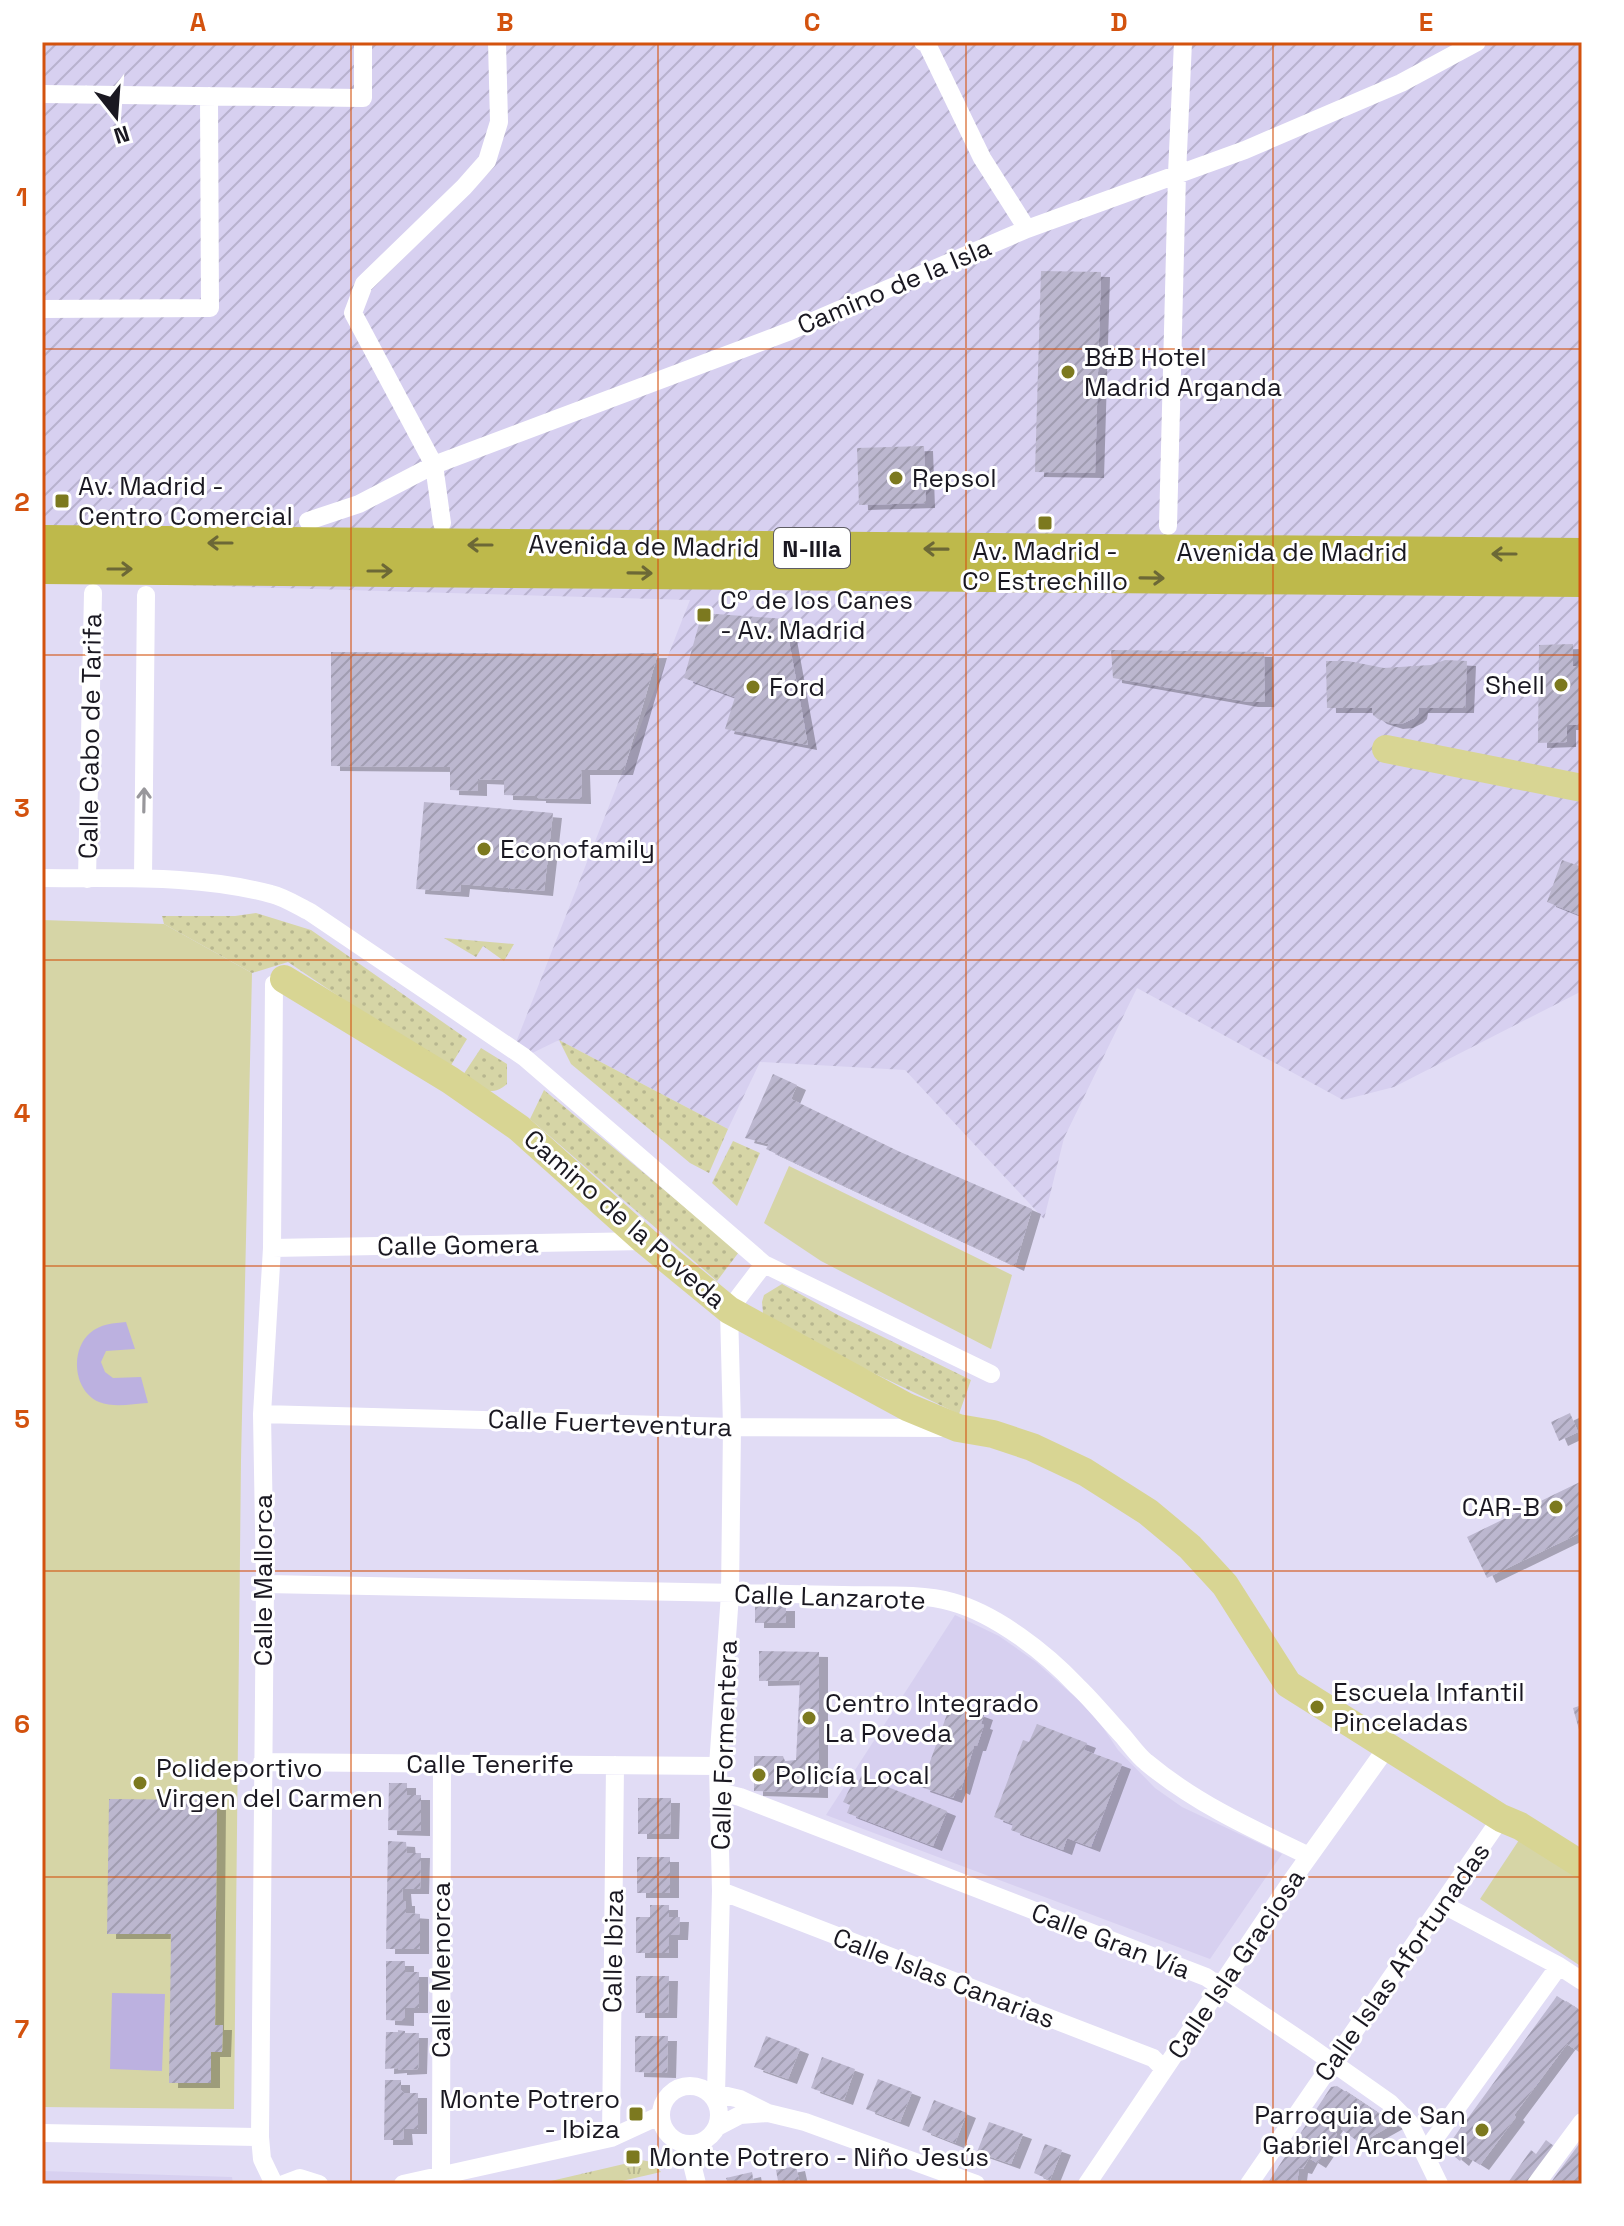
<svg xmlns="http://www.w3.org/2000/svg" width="1624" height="2226" viewBox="0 0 1624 2226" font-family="'Space Grotesk',sans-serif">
<defs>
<pattern id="industrial-furrows" width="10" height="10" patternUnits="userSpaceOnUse" patternTransform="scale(2)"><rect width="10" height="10" fill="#d7d0f0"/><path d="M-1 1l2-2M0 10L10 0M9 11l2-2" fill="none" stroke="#b8b2ce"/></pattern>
<pattern id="grass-tufts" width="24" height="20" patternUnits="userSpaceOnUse" patternTransform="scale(2)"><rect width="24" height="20" fill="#d6d5a6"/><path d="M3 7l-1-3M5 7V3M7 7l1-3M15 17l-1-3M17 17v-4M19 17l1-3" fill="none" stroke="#b7b68f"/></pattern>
<pattern id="garden-dots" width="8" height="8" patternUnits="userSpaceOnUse" patternTransform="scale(2)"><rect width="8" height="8" fill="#d6d5a6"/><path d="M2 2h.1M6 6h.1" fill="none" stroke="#b7b68f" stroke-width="1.8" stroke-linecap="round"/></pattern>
<pattern id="building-hatch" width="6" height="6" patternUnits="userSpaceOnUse" patternTransform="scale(2)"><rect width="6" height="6" fill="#bcb7cf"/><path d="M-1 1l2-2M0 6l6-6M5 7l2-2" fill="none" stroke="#a19db1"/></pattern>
<filter id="shadow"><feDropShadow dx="9" dy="5" stdDeviation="0" flood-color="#0004"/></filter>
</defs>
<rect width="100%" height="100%" fill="#e1dcf5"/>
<!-- built -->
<path fill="#d7d0f0" d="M955 1615 999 1636 1036 1662 1094 1714 1118 1750 1155 1788 1182 1807 1282 1854 1210 1959 826 1815Z
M42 2171 232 2177 233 2184H42Z"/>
<!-- industrial -->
<path fill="url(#industrial-furrows)" d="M42 42H1582V991L1394 1087 1343 1100 1137 988 1064 1138 1044 1219 905 1070 760 1062 728 1129 559 1040 524 1057 513 1050 690 600 42 581Z"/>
<!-- grass -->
<path fill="url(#grass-tufts)" d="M641 2160 652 2162 661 2172 609 2184H538Z"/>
<!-- park -->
<path fill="#d6d5a6" d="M42 920 164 924 252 973 241 1460 234 2109 42 2107Z
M789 1166 1012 1275 991 1349 821 1261 764 1223Z
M1519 1840 1582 1880V1967L1480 1899Z"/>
<!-- garden -->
<path fill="url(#garden-dots)" d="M256 913 311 930 467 1039 448 1070 288 962 252 973 164 924 162 916H235Z
M444 938 514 944 504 961 483 946 476 957Z
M559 1040 728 1129 709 1173 690 1163 571 1064Z
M481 1048 507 1064V1084C490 1099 478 1087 461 1078Z
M544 1090 739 1252 717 1281 530 1119Z
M733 1141 760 1153 737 1206 712 1183Z
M782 1284 838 1315 971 1380 959 1414 813 1344 763 1313 762 1302 764 1295Z"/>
<!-- water -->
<path fill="#bcb1e0" d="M126 1322 135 1349 106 1351 101 1362 105 1372 113 1378 141 1377 148 1403C132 1404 114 1408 99 1402 73 1391 70 1350 90 1333 100 1324 114 1323 126 1322Z
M112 1993 165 1994 162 2071 110 2069Z"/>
<!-- building -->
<path fill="url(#building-hatch)" filter="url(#shadow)" d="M1041 271 1101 272 1095 473 1035 472Z
M924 446 926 503 859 505 857 448Z
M702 613 785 619 808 745 725 729 735 697 684 678Z
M1573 644V666H1582V725H1567V742L1538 743 1539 645Z
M1111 650 1264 652 1265 702H1249L1113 678Z
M331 652 598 654 658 653 624 770H581L582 799 537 798V796L504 795V780L478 779V791L450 790V767L331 766Z
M1445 660 1467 661 1465 708H1419L1418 714 1414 718 1404 723 1394 724 1378 719 1373 715 1372 708H1327L1326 661H1348L1384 668 1431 665Z
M424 802 553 813 544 891 461 884 460 892 416 889Z
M1562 860 1582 867V916L1547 902Z
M773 1074 797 1085 791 1099 898 1151 1032 1209 1015 1266 766 1149 769 1144 745 1138Z
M1570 1413 1578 1432 1559 1441 1551 1422Z
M1582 1481V1532L1487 1578 1467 1537Z
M755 1606H786V1623H755Z
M759 1651 819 1652V1793L754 1791V1756H783L785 1761 796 1760 800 1680 759 1681Z
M951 1703 984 1715 981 1724 984 1725 977 1746H974L961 1790 957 1788 953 1798 921 1787Z
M1582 1705V1737H1581L1573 1708Z
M1037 1724 1087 1743 1084 1750 1122 1764 1091 1847 1067 1838 1063 1850 1011 1830 1013 1824 994 1817 1023 1740 1029 1742Z
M861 1776 947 1811 933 1846 847 1813 850 1805 843 1802 853 1782 858 1784Z
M389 1783H407V1795H421V1831L388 1830Z
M638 1798H671L670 1834H638Z
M109 1799 217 1800 215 2025H223L222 2052H211V2083H169L171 1934H107Z
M388 1841 406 1842 407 1853H421L420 1889H402L403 1901H406V1913L420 1914V1949H386Z
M637 1857H670V1893H637Z
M650 1905H669V1917H680L679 1935H669V1953H636V1917H650Z
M386 1961H405V1972H419V2008H405V2021L386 2020Z
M636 1976H669L668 2013H636Z
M1557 1996 1582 2012V2054L1567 2044 1514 2115 1516 2117 1480 2165 1464 2155 1460 2161 1449 2152 1453 2147 1449 2144Z
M398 2030 405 2031V2033H419L418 2069 398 2070V2068L385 2069 386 2032H398Z
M635 2036H668L667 2073 635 2072Z
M766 2036 800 2049 788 2079 754 2067Z
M822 2057 855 2069 844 2100 811 2088Z
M878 2079 912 2092 900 2122 866 2109Z
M385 2080H401V2090L404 2093H418V2129H403L404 2140H384Z
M1337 2086 1394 2124 1360 2143 1341 2129 1343 2126 1337 2122 1331 2130 1337 2134 1317 2163 1309 2158 1303 2169 1299 2168 1297 2184H1267L1331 2087Z
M934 2100 967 2113 955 2143 922 2130Z
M989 2122 1023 2134 1011 2164 977 2152Z
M1546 2140 1554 2146 1526 2184H1507L1531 2150 1536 2154Z
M1582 2140V2184H1550L1554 2178Z
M1045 2144 1062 2150 1050 2180 1034 2173Z
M796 2166 800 2184H771L778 2181 776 2170Z
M752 2172 754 2184H728L726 2178Z"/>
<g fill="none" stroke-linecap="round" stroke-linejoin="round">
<!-- street -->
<path stroke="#fff" stroke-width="18" d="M923 42 927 44 982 158 1027 229
M42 94 363 98V42
M42 309 210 308 209 96
M308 521 359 504 434 465 790 331 1027 229 1245 150 1401 83 1477 42
M442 523 434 465 353 313 364 284 464 187 487 161 499 122 497 42
M1168 526 1177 174 1183 42
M42 878C118 879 196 874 271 894 284 897 298 906 310 912L524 1057 764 1264 991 1374
M143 878 146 595
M87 879 93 593
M272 1248 645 1241
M262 1414 732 1427 943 1428
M265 1584 843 1595C875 1596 921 1593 952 1602 996 1614 1046 1653 1077 1686 1093 1701 1107 1719 1122 1735 1130 1744 1137 1755 1146 1762 1195 1803 1252 1829 1309 1856
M262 1762 718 1766
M719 1792 740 1797 1206 1977 1309 2046 1390 2103 1409 2122 1439 2184
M721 1891 1153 2058 1164 2069
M1442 1904 1559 1966 1582 1981
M661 2115a29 29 0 1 1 58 0a29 29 0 1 1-58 0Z
M706 2091 740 2099 768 2113 805 2122 976 2184
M716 2094 721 1891 718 1766 730 1594 732 1427 729 1310 764 1264
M717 2127 740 2115 767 2113
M42 2133 260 2137
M611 2138 615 1765
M687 2144 697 2184
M1425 2152 1559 1966
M441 2175 442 1764
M274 2184 262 2159 260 2137 265 1584 262 1414 272 1248 274 984 284 979
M284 2184 300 2178 319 2184
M403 2184 611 2138 661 2115
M1087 2184 1290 1883 1388 1746
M1249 2184 1501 1818
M1536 2184 1582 2122"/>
<!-- primary -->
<path stroke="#d8d593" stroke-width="28" d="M1386 749 1582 788
M284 979 450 1080 519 1128 645 1241 729 1310 907 1407 958 1428 993 1434 1032 1447 1085 1472 1148 1512 1190 1547 1225 1585 1288 1684 1501 1818 1520 1826 1582 1865"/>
<!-- highway -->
<path stroke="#beb94b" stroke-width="32" d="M42 541 1582 554
M42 568 1582 581"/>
</g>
<!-- one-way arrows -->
<defs><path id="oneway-shaft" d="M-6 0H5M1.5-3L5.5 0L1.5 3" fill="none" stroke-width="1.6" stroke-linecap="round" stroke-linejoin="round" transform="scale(2)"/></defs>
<g stroke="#6c6836">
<use href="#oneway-shaft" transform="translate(220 543) rotate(-180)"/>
<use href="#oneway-shaft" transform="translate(480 545) rotate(-180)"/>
<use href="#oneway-shaft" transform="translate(936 549) rotate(-179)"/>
<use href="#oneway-shaft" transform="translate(1504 554) rotate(-180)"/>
<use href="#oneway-shaft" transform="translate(120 569)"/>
<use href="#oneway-shaft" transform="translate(380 571)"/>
<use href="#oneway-shaft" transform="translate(640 573) rotate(1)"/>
<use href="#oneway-shaft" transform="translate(1152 578) rotate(1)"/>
</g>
<use stroke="#98979b" href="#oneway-shaft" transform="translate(144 800) rotate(-89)"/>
<!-- grid -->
<path fill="none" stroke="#d3520e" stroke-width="2" stroke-opacity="0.55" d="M351 42V2184M658 42V2184M966 42V2184M1273 42V2184M42 349H1582M42 655H1582M42 960H1582M42 1266H1582M42 1571H1582M42 1877H1582"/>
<!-- markers -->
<g fill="#7c791f" stroke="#fff" stroke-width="3">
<circle cx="1068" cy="372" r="8"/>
<circle cx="896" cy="478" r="8"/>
<rect x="54" y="493" width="16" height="16" rx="4"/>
<rect x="1037" y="515" width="16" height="16" rx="4"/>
<rect x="696" y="607" width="16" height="16" rx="4"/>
<circle cx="1561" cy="685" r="8"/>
<circle cx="753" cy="687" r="8"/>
<circle cx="484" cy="849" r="8"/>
<circle cx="1556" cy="1507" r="8"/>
<circle cx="1317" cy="1707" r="8"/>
<circle cx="809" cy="1718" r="8"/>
<circle cx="759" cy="1775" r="8"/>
<circle cx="140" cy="1783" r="8"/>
<rect x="628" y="2106" width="16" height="16" rx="4"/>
<circle cx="1482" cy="2130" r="8"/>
<rect x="625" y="2149" width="16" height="16" rx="4"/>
</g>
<g text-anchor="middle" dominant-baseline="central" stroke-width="6" stroke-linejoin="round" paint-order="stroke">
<!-- shield labels -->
<rect fill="#fff" stroke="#5f5d64" stroke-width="2" x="774" y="528" width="76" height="40" rx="6"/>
<g font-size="24" font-weight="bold" fill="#1a1821">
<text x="812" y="548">N-IIIa</text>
</g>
<!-- street labels -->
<g font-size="26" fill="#1a1821" stroke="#fff">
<text transform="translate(894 286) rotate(-23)">Camino de la Isla</text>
<text transform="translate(644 546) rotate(1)">Avenida de Madrid</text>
<text x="1292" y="552">Avenida de Madrid</text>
<text transform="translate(90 736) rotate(-89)">Calle Cabo de Tarifa</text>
<text transform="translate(625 1219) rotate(41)">Camino de la Poveda</text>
<text transform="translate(458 1245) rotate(-1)">Calle Gomera</text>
<text transform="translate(610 1423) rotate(2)">Calle Fuerteventura</text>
<text transform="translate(263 1580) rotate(-90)">Calle Mallorca</text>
<text transform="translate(830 1597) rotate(2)">Calle Lanzarote</text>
<text transform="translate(724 1745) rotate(-88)">Calle Formentera</text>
<text x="490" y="1764">Calle Tenerife</text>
<text transform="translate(1111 1941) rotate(21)">Calle Gran Vía</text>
<text transform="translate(613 1951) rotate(-89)">Calle Ibiza</text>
<text transform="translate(1402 1962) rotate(-55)">Calle Islas Afortunadas</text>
<text transform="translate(1236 1964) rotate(-56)">Calle Isla Graciosa</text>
<text transform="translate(441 1970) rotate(-90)">Calle Menorca</text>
<text transform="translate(944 1978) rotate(21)">Calle Islas Canarias</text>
</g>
<!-- poi labels -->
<g font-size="26" fill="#1a1821" stroke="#fff" text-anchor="start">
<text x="1084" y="357">B&amp;B Hotel<tspan x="1084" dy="30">Madrid Arganda</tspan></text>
<text x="912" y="478">Repsol</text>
<text x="78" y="486">Av. Madrid -<tspan x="78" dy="30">Centro Comercial</tspan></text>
<text x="1045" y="551" text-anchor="middle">Av. Madrid -<tspan x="1045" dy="30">Cº Estrechillo</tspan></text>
<text x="720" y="600">Cº de los Canes<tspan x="720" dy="30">- Av. Madrid</tspan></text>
<text x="1545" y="685" text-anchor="end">Shell</text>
<text x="769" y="687">Ford</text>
<text x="500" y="849">Econofamily</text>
<text x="1540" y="1507" text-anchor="end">CAR-B</text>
<text x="1333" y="1692">Escuela Infantil<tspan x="1333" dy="30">Pinceladas</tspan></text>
<text x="825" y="1703">Centro Integrado<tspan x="825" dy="30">La Poveda</tspan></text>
<text x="156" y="1768">Polideportivo<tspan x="156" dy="30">Virgen del Carmen</tspan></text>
<text x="775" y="1775">Policía Local</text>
<text x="620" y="2099" text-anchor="end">Monte Potrero<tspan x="620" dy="30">- Ibiza</tspan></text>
<text x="1466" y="2115" text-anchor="end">Parroquia de San<tspan x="1466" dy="30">Gabriel Arcangel</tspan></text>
<text x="649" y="2157">Monte Potrero - Niño Jesús</text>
</g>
</g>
<!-- border -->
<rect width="1624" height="2226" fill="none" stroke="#ffffff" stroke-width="88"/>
<!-- north arrow -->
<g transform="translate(116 116) rotate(163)" stroke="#ffffff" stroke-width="6" paint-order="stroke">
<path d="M0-6L14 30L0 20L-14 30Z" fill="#1a1821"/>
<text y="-12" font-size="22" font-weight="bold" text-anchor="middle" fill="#1a1821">N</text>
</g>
<rect x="44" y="44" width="1536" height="2138" fill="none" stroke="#d3520e" stroke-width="3"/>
<g font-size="26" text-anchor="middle" font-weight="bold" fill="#d3520e">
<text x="198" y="31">A</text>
<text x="505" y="31">B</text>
<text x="812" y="31">C</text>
<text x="1119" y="31">D</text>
<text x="1426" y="31">E</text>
<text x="22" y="206">1</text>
<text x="22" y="511">2</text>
<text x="22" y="817">3</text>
<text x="22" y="1122">4</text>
<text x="22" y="1428">5</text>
<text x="22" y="1733">6</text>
<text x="22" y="2038">7</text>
</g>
</svg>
